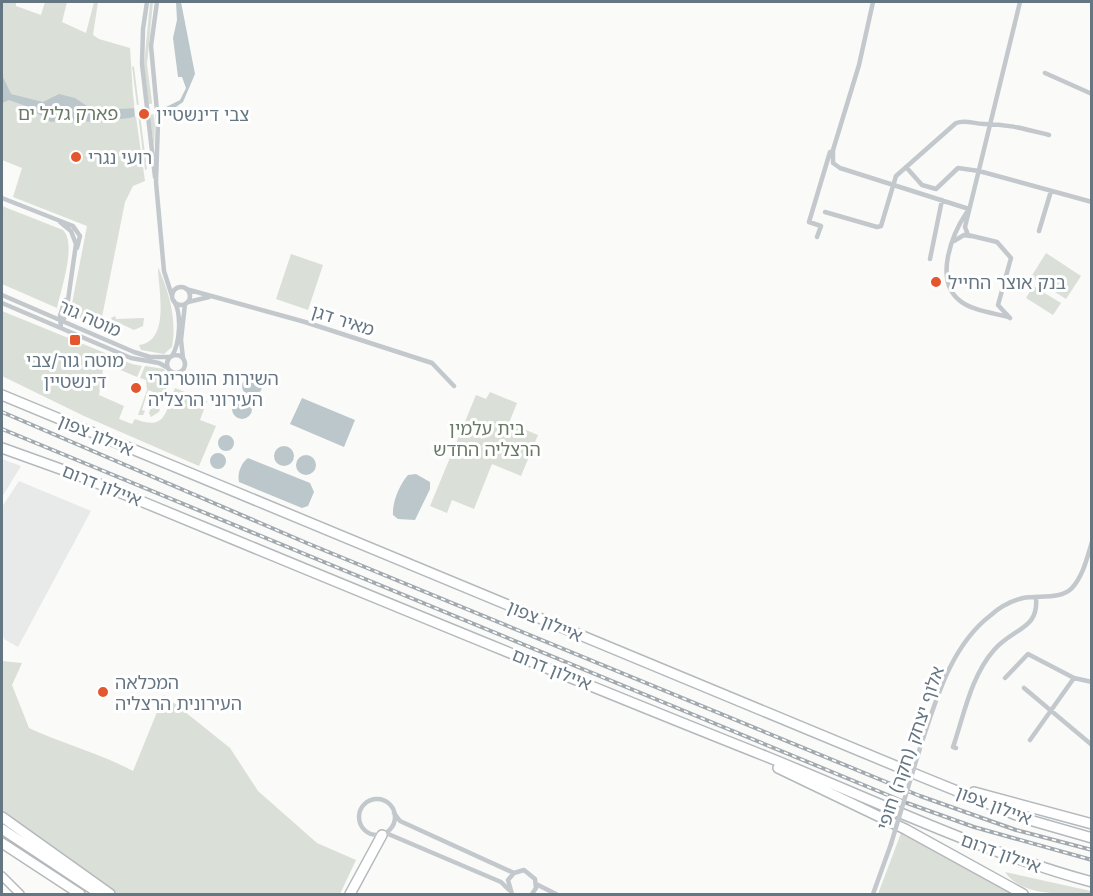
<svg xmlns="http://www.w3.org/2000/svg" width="1093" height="896" viewBox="0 0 1093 896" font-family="Inter,'Noto Sans Hebrew',sans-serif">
<rect width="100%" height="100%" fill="#fafaf8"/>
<!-- built -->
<path fill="#e8e9e9" d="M2 459 21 466 2 497Z
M19 481 91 511 18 647 4 639 2 634V507Z"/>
<!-- green -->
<path fill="#dadfd7" d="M2 2H16V6L41 15 45 2H67L62 22 86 33 94 2H98L93 35 99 39 130 48 133 95 145 181 133 186 125 202 100 327 70 314 87 226 13 197 22 168 2 160Z
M150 2H153L147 64 155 125 154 149 144 65Z
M132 66 134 67 147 169 145 170Z
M2 206 63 230C77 244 61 289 57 308L2 284Z
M1046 253 1081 276 1066 299 1031 277Z
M291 254 323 265 308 310 276 299Z
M158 267C169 292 177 319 172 347L164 354 141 350 139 345C171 341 158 288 158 267Z
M1033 286 1061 303 1053 315 1026 298Z
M2 311 132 364 142 366 137 377 104 363 99 395 124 406 119 419 132 424 135 419C166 431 165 413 175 388L207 401 200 420 216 426 199 466 84 416 2 376Z
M115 316 116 319 144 318 143 326 134 330 115 321 113 322 111 318Z
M145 366 164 369 169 378 159 412 151 417 149 413 156 393 148 390 142 410 145 411 143 415H138L147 390 146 380 140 378Z
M490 392 517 403 509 423 538 435 521 476 492 464 474 509 452 500 447 513 430 506 476 395 486 399Z
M2 661 22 663 12 685 29 728C63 744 99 753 133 771L164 695 230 748 258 791 317 843 356 860 340 894H118L2 813Z
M901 833 1006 888 1017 894H878Z
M1005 872 1091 891V894C1062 894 1021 896 1005 872Z"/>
<!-- water -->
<path fill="#bbc7cb" d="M176 2H181L195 74 183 102 176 107 129 118 96 122 65 120 51 122 26 106 9 100 2 103V75L11 94 43 102 59 94 75 98 93 110 166 107 180 100 186 88 182 77H178L173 38 177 20Z
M242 386a10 10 0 1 1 20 0a10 10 0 1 1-20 0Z
M302 398 355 420 344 447 290 424Z
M232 409a10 10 0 1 1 20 0a10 10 0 1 1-20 0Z
M218 443a8 8 0 1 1 16 0a8 8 0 1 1-16 0Z
M274 456a10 10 0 1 1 20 0a10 10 0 1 1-20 0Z
M210 461a8 8 0 1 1 16 0a8 8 0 1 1-16 0Z
M296 465a10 10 0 1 1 20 0a10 10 0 1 1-20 0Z
M248 458 310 483 314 492 308 506 302 508 239 482C237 474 241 463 248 458Z
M416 474 430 482V489L415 520 398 519 393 515C392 502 400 484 408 475Z"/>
<!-- pier -->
<path fill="#fafaf8" d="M162 103 163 113 135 117 134 105Z"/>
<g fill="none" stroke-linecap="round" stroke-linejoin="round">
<defs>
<path id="secondary" d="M2 876 20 894"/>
<path id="motorway" d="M2 395 920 776 1026 819 1092 838
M2 448 80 476C308 570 536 665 765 756 874 800 978 851 1092 882
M778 768 905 829 1023 894
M974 792 1092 824
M2 817 110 894
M2 829 100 894
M2 843 80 894
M350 894 382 835"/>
</defs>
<!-- secondary casing -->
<use href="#secondary" stroke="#b3babf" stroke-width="10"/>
<!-- motorway casing -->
<use href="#motorway" stroke="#b4b9bd" stroke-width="12"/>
<!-- minor -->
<path stroke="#c3c8cc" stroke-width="4.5" d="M147 2 143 29 142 64 155 177
M157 2 151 46 158 122 156 182 164 271 172 296
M873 2 859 65 833 150V163L840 168 969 209
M1045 73 1092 94
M906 167 922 185 936 189 958 168 979 171 1092 202
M2 198 73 226 80 236 77 248
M825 212 877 227 881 226 896 176 956 123C966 119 973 124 984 124 1008 124 1025 129 1049 135
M967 212C952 234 934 279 959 300 970 310 993 313 1008 317
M60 222 71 231 76 244 66 314 63 321
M1039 231 1051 191
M817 237 821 226 809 222 830 152
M954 241 964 235 970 236
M930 259 942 200
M172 296a9 9 0 1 1 18 0a9 9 0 1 1-18 0Z
M186 289 305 322 432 363 454 386
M2 295 134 352 150 357H170
M188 302 209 297
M2 303 131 358 159 363 168 368
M1010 318 998 305 1011 258 997 242 968 235 965 227 1020 2
M61 328 60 316 65 300
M167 364a9 9 0 1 1 18 0a9 9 0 1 1-18 0Z
M172 356C180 343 182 314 174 301
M183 358 181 340 185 304
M1005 678 1028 654 1074 678 1092 682
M1024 688 1092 745
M1030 740 1074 678
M956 748 953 747C964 715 971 676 994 650 1014 627 1039 630 1036 597
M919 751C935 704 949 647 991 615 1000 607 1011 601 1023 598 1038 595 1061 600 1072 588 1083 576 1087 558 1092 542
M359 817a18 18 0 1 1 36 0a18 18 0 1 1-36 0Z
M394 813 400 821 514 873
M386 833 501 882 509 890
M536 884 556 894
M512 894 508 880 514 873 524 870 535 879 536 888 532 894
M873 894 891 844"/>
<!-- secondary -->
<use href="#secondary" stroke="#fff" stroke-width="7"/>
<!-- motorway -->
<use href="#motorway" stroke="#fff" stroke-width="9"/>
<defs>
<path id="rail" d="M2 412 309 544 920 796 1016 830 1092 850
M2 429 907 803 974 827 1092 860"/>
</defs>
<!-- rail casing -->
<use href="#rail" stroke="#a2aab0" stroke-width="4"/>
<!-- rail -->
<use href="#rail" stroke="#fff" stroke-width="1.5" stroke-dasharray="4.5" stroke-linecap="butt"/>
<!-- minor-bridge -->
<path stroke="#c3c8cc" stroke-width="4.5" d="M891 844 919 751"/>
</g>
<!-- markers -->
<g fill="#e4572e" stroke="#fff" stroke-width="2">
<circle cx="144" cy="114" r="6"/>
<circle cx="76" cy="157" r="6"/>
<circle cx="936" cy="282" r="6"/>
<rect x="69" y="334" width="12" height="12" rx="3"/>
<circle cx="136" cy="388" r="6"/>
<circle cx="103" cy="692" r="6"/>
</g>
<g text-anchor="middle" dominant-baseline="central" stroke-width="6" stroke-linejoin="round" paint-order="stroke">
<!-- park labels -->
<g font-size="18" fill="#687a64" stroke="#fff">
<text x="68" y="113">פארק גליל ים</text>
<text x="487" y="428">בית עלמין<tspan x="487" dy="21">הרצליה החדש</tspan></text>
</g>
<!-- poi labels -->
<g font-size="18" fill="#657683" stroke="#fff" text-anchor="start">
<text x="156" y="114">צבי דינשטיין</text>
<text x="88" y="157">רועי נגרי</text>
<text x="948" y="282">בנק אוצר החייל</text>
<text x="75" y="360" text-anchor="middle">מוטה גור/צבי<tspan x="75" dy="21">דינשטיין</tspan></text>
<text x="148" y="378">השירות הווטרינרי<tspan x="148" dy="21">העירוני הרצליה</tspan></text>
<text x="115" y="682">המכלאה<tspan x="115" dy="21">העירונית הרצליה</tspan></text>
</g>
<!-- street labels -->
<g font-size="18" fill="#657683" stroke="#fff">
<text transform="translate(90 318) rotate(24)">מוטה גור</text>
<text transform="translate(343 320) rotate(18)">מאיר דגן</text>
<text transform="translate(96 435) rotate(23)">איילון צפון</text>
<text transform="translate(102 485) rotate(22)">איילון דרום</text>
<text transform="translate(545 621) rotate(23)">איילון צפון</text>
<text transform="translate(552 669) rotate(22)">איילון דרום</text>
<text transform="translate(910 748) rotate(-71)">אלוף יצחק (חקה) חופי</text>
<text transform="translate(994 805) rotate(21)">איילון צפון</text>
<text transform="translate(1001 853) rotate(20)">איילון דרום</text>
</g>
</g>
<!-- border -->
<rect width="1093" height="896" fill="none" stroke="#657683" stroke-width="6"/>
</svg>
